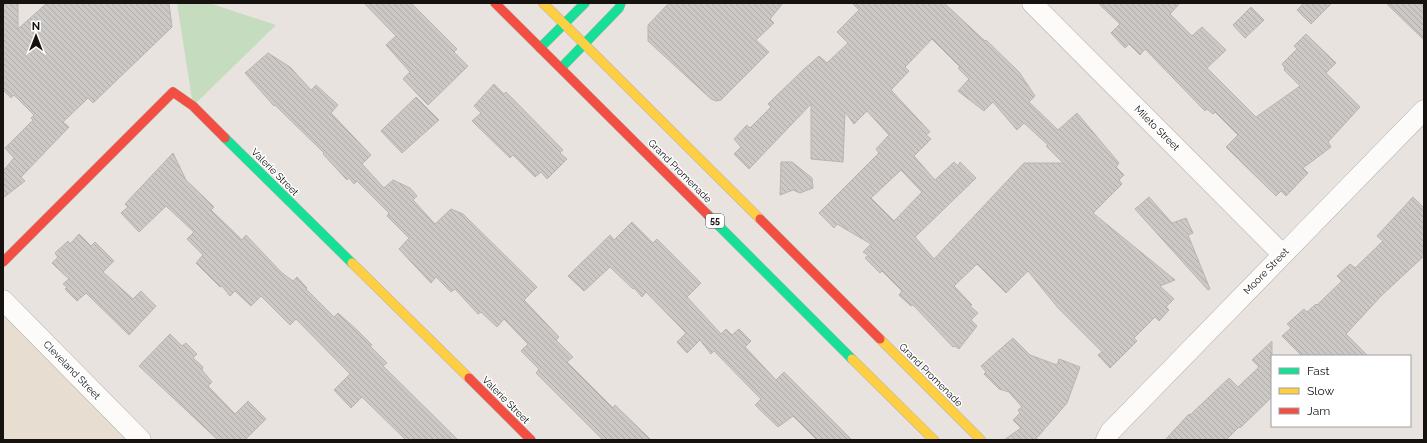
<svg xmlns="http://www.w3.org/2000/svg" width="1427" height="443" viewBox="0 0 1427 443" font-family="Raleway,sans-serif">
<defs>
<pattern id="building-back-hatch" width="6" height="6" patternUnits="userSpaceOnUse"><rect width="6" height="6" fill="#ccc8c5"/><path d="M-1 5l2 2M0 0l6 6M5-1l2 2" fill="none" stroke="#aeaba8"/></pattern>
</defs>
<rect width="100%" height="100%" fill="#e9e3e0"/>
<!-- education -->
<path fill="#e7ded1" d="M3 300 141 440H3Z"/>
<!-- green -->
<path fill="#c6dcbe" d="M177 3H209L276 25 193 106Z"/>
<!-- building -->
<path fill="url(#building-back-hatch)" stroke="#b9b4b2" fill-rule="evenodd" d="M3 3H18V29L47 3H169L172 27 93 103 88 98 63 122 69 127 21 177 25 181 3 198V171L14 158 5 148 33 120 31 118 34 115 14 95 11 98 3 90Z
M364 3H411L457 49 454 52 468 66 428 105 403 79 410 72 386 45 396 36Z
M669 3H783L770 19 774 23 756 40 769 52 721 100 716 101 711 99 648 41V25Z
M852 3H944L985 41 986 40 1019 72 1035 96 1029 102 1058 130 1077 113 1119 163 1116 167 1124 175 1119 180 1122 184 1093 213 1175 280 1160 286 1174 299 1166 307 1169 310 1159 321 1155 317 1134 338 1137 341 1110 368 1098 355 1102 352 1059 309 1028 271 1006 293 977 264 954 286 972 305 970 306 978 313 971 320 977 326 959 349 955 346 953 347 913 305 911 306 899 295 902 291 882 271 880 273 865 258 868 255 863 252 871 244 837 224 834 228 819 213 879 153 876 149 889 135 867 111 854 124 845 112 843 162 811 159V104L749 169 734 154 741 147 734 139 747 125 750 128 771 107 768 104 803 70 819 56 827 63 848 43 837 32 859 10ZM932 39 960 67 958 68 969 79 958 91 984 111 993 102 1017 130 1024 123 1048 145 1046 146 1063 163H1024L934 259 915 237 976 178 960 162 958 166 954 162 935 180 914 156 931 139 926 135 930 132 891 90 909 71 905 67ZM901 170 922 192 894 221 871 198Z
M1098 3H1180L1170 14 1192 36 1202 27 1226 50 1207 68 1256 117 1300 86 1284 70 1285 68 1282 64 1297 49 1294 46 1306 34 1336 63 1326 73 1360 107 1328 142 1331 147 1303 168 1308 173 1286 196 1281 191 1276 196 1226 147 1238 135 1215 112 1213 114 1207 109 1205 111 1145 49 1140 55 1129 44 1125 48 1111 33 1120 24Z
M1304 3H1332L1311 24 1297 10Z
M1386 3H1424V40Z
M1251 7 1264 20 1245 38 1233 25Z
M268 53 290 67 311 90 316 85 338 105 331 113 371 155 362 164 384 188 393 180 410 188 417 196 413 200 435 224 451 209 463 214 537 287 524 300 559 337 556 340 573 357 567 362 613 408 615 405 651 440H603L536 373 539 369 521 351 528 344 504 319 497 327 481 312 478 314 455 289 451 292 436 277 431 283 399 249 409 238 387 216 389 213 357 181 354 184 349 178 347 180 323 154 324 153 275 105 274 106 245 73Z
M494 84 504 94 506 92 563 150 560 153 567 159 547 179 541 172 535 177 513 155 510 158 472 121 481 113 474 106Z
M416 97 439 120 402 153 381 131Z
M173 153 186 180 214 207 211 210 242 240 246 235 282 273 293 281 297 277 307 288 306 289 334 317 338 313 357 330 372 345 370 346 387 363 383 366 458 440H406L362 397 351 408 334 390 350 374 296 319 290 325 261 296 251 306 235 291 230 296 222 286 220 287 196 263 203 255 187 239 194 232 166 206 139 232 121 213 128 207 125 204Z
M781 162H792L812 178 813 188 800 193 793 190 780 195Z
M1149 197 1172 223 1186 218 1193 233 1188 235 1210 289 1208 290 1135 209Z
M1413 197 1424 208V256L1381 296 1346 334 1368 356H1302L1282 336 1291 328 1287 324 1304 309 1307 312 1316 304 1317 305 1342 281 1337 276 1350 264 1355 268 1383 241 1377 236Z
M632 222 653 243 657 239 701 283 687 297 721 334 726 329 732 335 739 329 751 341 745 347 776 380 784 372 852 440H817L793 416 778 427 755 405 761 399 714 351 711 354 700 340 687 353 677 342 686 333 646 292 642 297 634 288 633 289 610 267 584 291 568 276 610 235 614 240Z
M79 234 91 246 95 242 114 261 103 272 133 299 141 291 156 306 129 335 86 293 77 301 65 289 67 287 63 284 69 279 52 263 58 257 55 253 68 241 70 244Z
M170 334 182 346 186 343 197 354 193 358 203 367 202 370 212 382 208 386 235 414 248 401 266 419 245 440H218L139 366Z
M1013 338 1030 355 1057 365 1059 359 1080 367 1067 403 1035 440H1004L1021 428 1013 420 1020 413 1018 410 1022 407 1009 392 999 389 984 374 986 372 981 366Z
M1272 341V397L1240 428 1239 427 1226 440H1165L1189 414 1190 415 1229 378 1238 387 1259 367 1252 360Z"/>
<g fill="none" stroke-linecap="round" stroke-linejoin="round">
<defs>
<path id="street" d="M1032 3 1282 254
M3 300 141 440
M1106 440 1110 432 1424 110"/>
<path id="fast" d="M540 48 585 3
M561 68 619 8 621 3
M225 138 352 263
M708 215 852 359"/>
<path id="slow" d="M543 3 760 219
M352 263 469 378
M880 339 981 440
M852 359 934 440"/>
<path id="jam" d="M495 3 708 215
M760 219 880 339
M3 262 173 92 193 106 225 138
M469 378 531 440"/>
</defs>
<!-- street casing -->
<use href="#street" stroke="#b0acaa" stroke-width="21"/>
<!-- fast casing -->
<use href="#fast" stroke="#b0acaa" stroke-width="10"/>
<!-- slow casing -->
<use href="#slow" stroke="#b0acaa" stroke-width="10"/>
<!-- jam casing -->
<use href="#jam" stroke="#b0acaa" stroke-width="10"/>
<!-- street -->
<use href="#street" stroke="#fcfbfa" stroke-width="20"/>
<!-- fast -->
<use href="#fast" stroke="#16e098" stroke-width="9"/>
<!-- slow -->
<use href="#slow" stroke="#ffcf43" stroke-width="9"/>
<!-- jam -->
<use href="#jam" stroke="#f24e42" stroke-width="9"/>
</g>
<g text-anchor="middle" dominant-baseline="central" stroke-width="3" stroke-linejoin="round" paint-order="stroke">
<!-- shield labels -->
<rect fill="#fff" stroke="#5b5958" stroke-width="1" x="706" y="214" width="18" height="14" rx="3"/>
<g font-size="9" font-weight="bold" fill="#151210">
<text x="715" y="221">55</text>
</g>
<!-- street labels -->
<g font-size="10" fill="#151210" stroke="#fff">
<text transform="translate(1157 128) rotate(45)">Mileto Street</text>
<text transform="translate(680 171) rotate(45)">Grand Promenade</text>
<text transform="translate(275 172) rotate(45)">Valerie Street</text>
<text transform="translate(1266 271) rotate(-46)">Moore Street</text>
<text transform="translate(72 370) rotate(46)">Cleveland Street</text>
<text transform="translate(931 375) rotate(45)">Grand Promenade</text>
<text transform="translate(506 400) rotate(45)">Valerie Street</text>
</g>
</g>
<!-- border -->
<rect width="1427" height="443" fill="none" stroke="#151210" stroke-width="8"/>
<!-- legend -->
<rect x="1271" y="355" width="140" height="72" fill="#ffffff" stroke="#a1a09f"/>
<rect x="1279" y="368" width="20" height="6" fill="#16e098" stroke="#a1a09f"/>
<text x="1307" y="375" font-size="12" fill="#151210">Fast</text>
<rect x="1279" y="388" width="20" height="6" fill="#ffcf43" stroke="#a1a09f"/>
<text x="1307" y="395" font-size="12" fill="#151210">Slow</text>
<rect x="1279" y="408" width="20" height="6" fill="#f24e42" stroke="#a1a09f"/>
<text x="1307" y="415" font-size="12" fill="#151210">Jam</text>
<!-- north arrow -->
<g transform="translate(36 36)" stroke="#ffffff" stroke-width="3" paint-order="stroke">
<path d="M0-3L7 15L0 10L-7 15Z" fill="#151210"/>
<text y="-6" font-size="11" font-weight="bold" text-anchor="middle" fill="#151210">N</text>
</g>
</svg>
